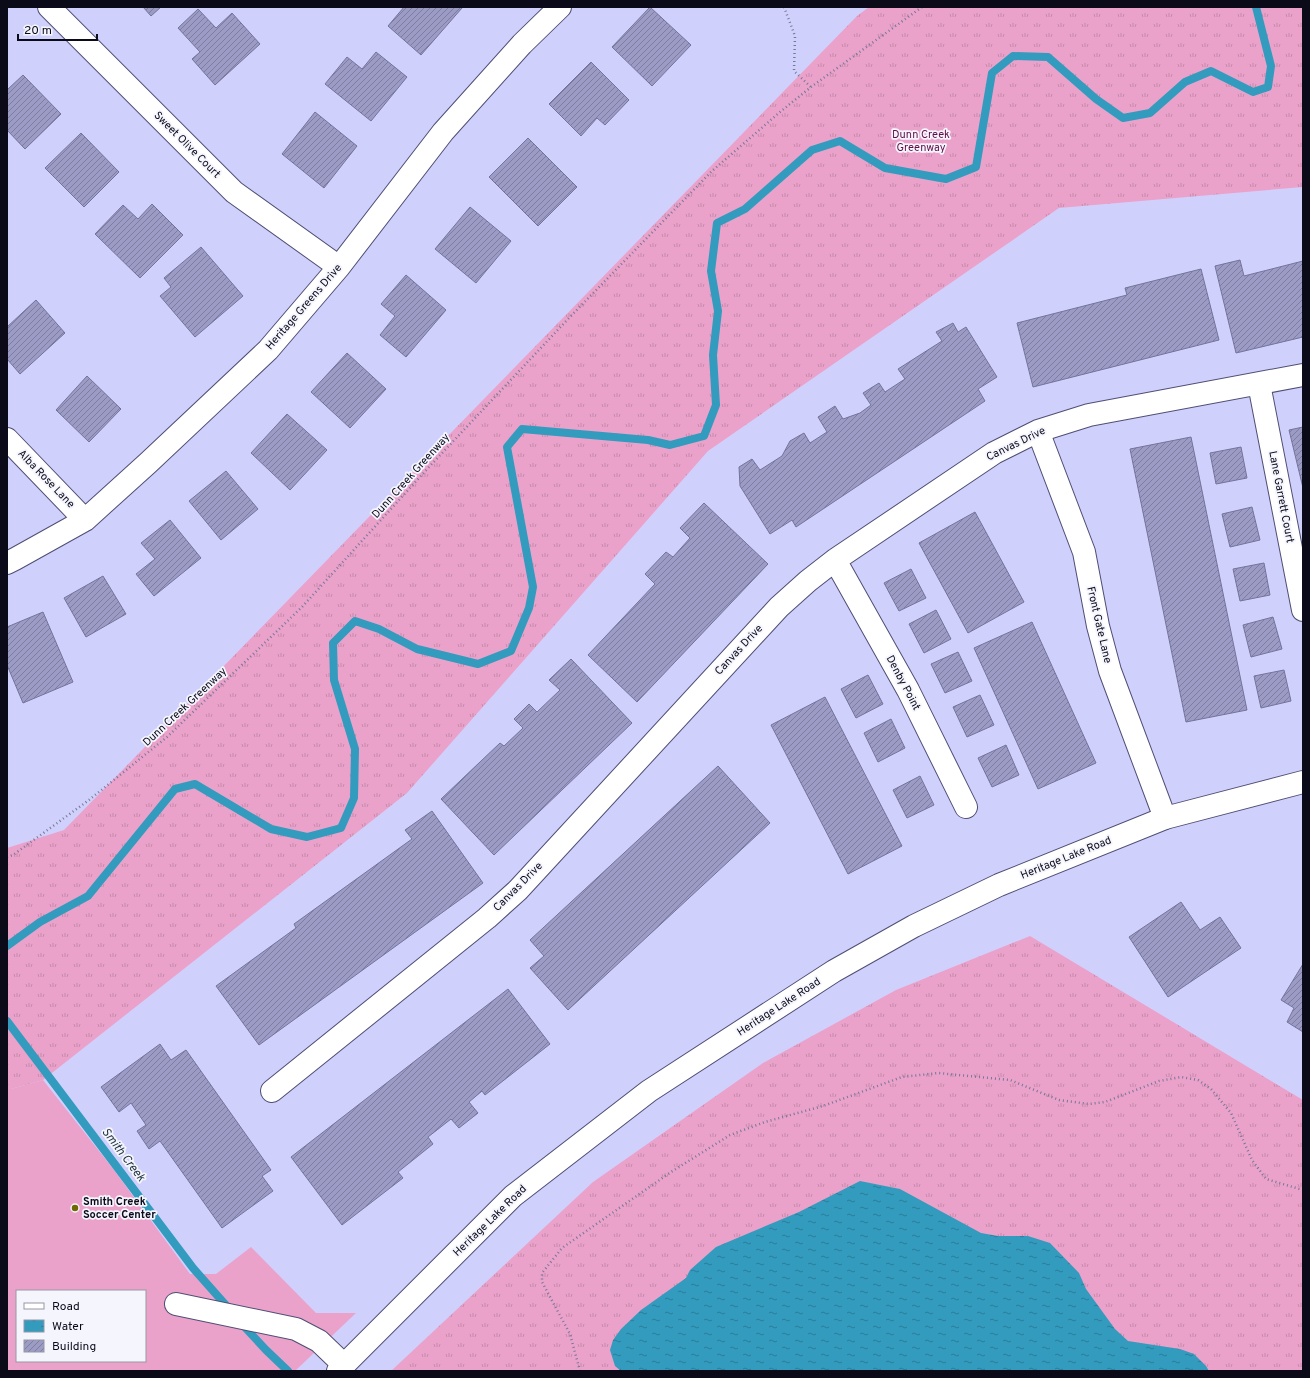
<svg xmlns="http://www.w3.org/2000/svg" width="1310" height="1378" viewBox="0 0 1310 1378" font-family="Overpass,sans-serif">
<defs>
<pattern id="grass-tufts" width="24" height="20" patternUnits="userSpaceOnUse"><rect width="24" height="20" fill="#eaa2ca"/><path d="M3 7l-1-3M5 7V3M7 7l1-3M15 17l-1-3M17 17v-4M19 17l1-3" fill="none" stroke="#c78aad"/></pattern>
<pattern id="water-ripples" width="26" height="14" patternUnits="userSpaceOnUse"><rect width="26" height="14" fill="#339bbe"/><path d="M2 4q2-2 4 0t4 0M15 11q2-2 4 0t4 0" fill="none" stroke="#297d9a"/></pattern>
<pattern id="building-hatch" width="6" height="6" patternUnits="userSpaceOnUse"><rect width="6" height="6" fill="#9b9bc5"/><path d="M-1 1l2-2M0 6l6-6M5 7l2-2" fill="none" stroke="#7d7d9f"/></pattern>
</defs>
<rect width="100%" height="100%" fill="#d0d0fd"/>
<!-- grass -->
<path fill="url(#grass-tufts)" d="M869 7H1303V187L1059 208 708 451 407 793 43 1080 11 1089H7V848L64 830 857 16Z
M1030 936 1303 1100V1371H391L593 1182 763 1063 896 990Z"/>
<!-- pitch -->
<path fill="#eaa2ca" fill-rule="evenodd" d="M43 1080 114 1170 190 1274H216L251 1247 316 1313H356L295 1371H7V1089H11ZM17 1291H145V1361H17Z"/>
<!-- water -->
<path fill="url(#water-ripples)" d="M860 1181 900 1189 981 1233 998 1236H1028L1050 1243 1079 1273 1086 1289 1115 1329 1128 1341 1180 1349 1194 1354 1206 1366 1209 1371H621L615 1366 610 1350 613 1340 621 1329 641 1310 686 1278 690 1270 716 1247 799 1212Z"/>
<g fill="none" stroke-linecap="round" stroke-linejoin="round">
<!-- stream -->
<path stroke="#339bbe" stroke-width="8" d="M7 946 40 922 88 896 175 789 195 784 271 829 307 837 341 828 354 798 355 749 334 680 333 643 355 621 379 629 417 649 478 664 511 651 529 608 533 587 507 447 522 429 648 440 670 445 704 436 716 405 713 355 718 311 711 271 717 223 745 209 812 150 840 141 885 168 946 179 976 167 992 73 1013 56 1048 57 1096 99 1123 118 1150 113 1185 82 1211 71 1253 92 1268 87 1271 66 1256 7
M7 1021 193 1268 231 1311
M241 1323 266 1350 288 1371"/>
</g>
<!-- building -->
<path fill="url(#building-hatch)" stroke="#74739c" d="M143 7H161L151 16Z
M404 7H460L462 8 421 55 388 26Z
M650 7 691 45 652 86 612 47Z
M198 9 216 28 232 13 260 44 215 85 192 59 200 52 178 28Z
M376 52 407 77 371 121 325 84 347 57 362 69Z
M591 62 629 100 605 125 597 118 581 136 549 104Z
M23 75 61 114 25 149 7 130V90Z
M315 112 357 146 324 188 282 154Z
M81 133 119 172 84 207 45 168Z
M528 138 577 187 538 226 489 177Z
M152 204 183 235 140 278 95 234 123 205 138 219Z
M470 207 511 241 476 283 435 249Z
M201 247 243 296 195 337 160 296 171 287 164 278Z
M1240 260 1244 276 1303 261V337L1236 353 1215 266Z
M1201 269 1219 340 1033 387 1017 323 1127 295 1125 288Z
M406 275 446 310 406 357 380 335 395 316 381 304Z
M36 300 65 333 20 374 7 359V327Z
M953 323 958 332 966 327 997 377 978 389 985 401 796 527 792 520 770 534 740 486 739 467 752 459 760 470 782 456 790 441 804 433 810 443 827 432 818 417 835 406 843 419 860 413 871 405 863 393 879 383 885 392 905 379 898 369 942 341 936 332Z
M347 353 386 389 350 428 311 392Z
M87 376 121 409 89 442 56 410Z
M287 414 327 450 290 490 251 453Z
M1303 427V488L1289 430Z
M1191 437 1247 710 1186 722 1130 449Z
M1241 447 1247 478 1216 484 1210 453Z
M226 471 258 509 221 540 189 501Z
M704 503 768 564 637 702 588 655 655 584 645 574 666 552 673 557 690 538 680 528Z
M1252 507 1260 540 1230 547 1222 514Z
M975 512 1024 602 968 633 919 543Z
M170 520 201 558 154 596 136 574 155 559 141 543Z
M1264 563 1270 595 1240 601 1233 569Z
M911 569 926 598 899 611 884 583Z
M103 576 126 614 86 637 64 598Z
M936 610 951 639 924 653 909 624Z
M43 612 73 682 23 703 7 665V627Z
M1273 617 1282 649 1251 657 1243 625Z
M1032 622 1096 763 1038 789 974 648Z
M958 652 972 681 945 693 931 664Z
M571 659 632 723 494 855 441 799 500 743 504 746 523 728 514 719 529 704 537 712 560 690 549 680Z
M1284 670 1291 701 1261 708 1254 676Z
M868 675 883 704 856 718 841 689Z
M980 695 994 725 967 737 953 707Z
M825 697 902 846 848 874 771 725Z
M891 719 905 748 878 762 864 733Z
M1006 745 1019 775 992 787 978 758Z
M718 766 770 823 568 1010 530 968 544 956 530 940Z
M920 776 934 805 907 818 893 790Z
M432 811 483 883 259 1045 216 986 296 928 294 924 412 839 405 830Z
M1181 902 1200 930 1220 917 1241 948 1168 997 1129 937Z
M1303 964V1032L1287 1022 1294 1008 1281 1000Z
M508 989 550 1044 485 1095 482 1091 469 1102 478 1113 459 1128 451 1119 428 1137 433 1144 398 1172 403 1178 342 1225 291 1157Z
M160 1044 171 1060 186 1050 271 1170 262 1176 273 1191 222 1228 160 1141 149 1149 137 1131 146 1125 131 1103 119 1112 101 1087Z"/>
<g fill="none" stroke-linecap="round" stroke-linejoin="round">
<defs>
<path id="street" d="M49 7 234 192 339 267
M1259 384 1303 610
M1038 431 1084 552 1098 626 1110 671 1165 818
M7 439 85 520
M835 560 908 690 966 807
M7 563 15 559 85 520 148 463 268 350 339 267 443 132 522 44 560 7
M272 1091 487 918 518 890 779 607 808 581 835 560 994 453 1038 431 1089 415 1303 375
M176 1304 296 1329 319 1341 344 1365"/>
<path id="secondary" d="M338 1371 513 1196 649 1091 834 971 914 926 999 885 1165 818 1303 782"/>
</defs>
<!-- street casing -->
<use href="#street" stroke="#4f4e74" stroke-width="24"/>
<!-- secondary casing -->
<use href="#secondary" stroke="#4f4e74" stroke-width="24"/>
<!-- path -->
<path stroke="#777796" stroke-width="2.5" stroke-dasharray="1 3" stroke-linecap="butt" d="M784 7 795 36 794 71 811 87
M7 857 13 855 89 800 167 737 302 607 429 467 569 318 712 171 780 112 811 87 922 7
M580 1371 570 1334 542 1282V1273L562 1248 671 1172 730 1135 765 1122 823 1106 902 1077 938 1073 1010 1080 1059 1100 1089 1104 1105 1102 1159 1081 1181 1077 1198 1080 1211 1089 1231 1113 1252 1160 1266 1179 1303 1190"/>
<!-- street -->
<use href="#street" stroke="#fff" stroke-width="22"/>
<!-- secondary -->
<use href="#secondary" stroke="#fff" stroke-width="22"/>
</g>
<!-- markers -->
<circle fill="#706901" stroke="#f5f5fe" stroke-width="1.5" cx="75" cy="1208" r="4"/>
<g text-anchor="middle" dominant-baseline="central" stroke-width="3.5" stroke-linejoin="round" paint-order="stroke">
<!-- park labels -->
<g font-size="11" fill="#620e47" stroke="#f5f5fe">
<text x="921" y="135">Dunn Creek<tspan x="921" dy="13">Greenway</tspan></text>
</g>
<!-- street labels -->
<g font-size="11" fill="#0b0a19" stroke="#f5f5fe">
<text transform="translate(187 145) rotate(45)">Sweet Olive Court</text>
<text transform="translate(304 307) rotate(-49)">Heritage Greens Drive</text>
<text transform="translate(1016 444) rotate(-26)">Canvas Drive</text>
<text transform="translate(411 476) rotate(-48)">Dunn Creek Greenway</text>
<text transform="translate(46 479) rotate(46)">Alba Rose Lane</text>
<text transform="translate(1281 497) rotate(79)">Lane Garrett Court</text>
<text transform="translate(1099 625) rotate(77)">Front Gate Lane</text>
<text transform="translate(739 650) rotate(-47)">Canvas Drive</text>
<text transform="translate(903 683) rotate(62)">Denby Point</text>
<text transform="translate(185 707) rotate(-43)">Dunn Creek Greenway</text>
<text transform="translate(1066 858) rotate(-22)">Heritage Lake Road</text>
<text transform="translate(518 887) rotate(-45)">Canvas Drive</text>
<text transform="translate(779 1007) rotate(-33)">Heritage Lake Road</text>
<text transform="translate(490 1221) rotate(-44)">Heritage Lake Road</text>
</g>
<!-- poi labels -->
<g font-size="11" font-weight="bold" fill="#0b0a19" stroke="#f5f5fe" text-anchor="start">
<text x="83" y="1202">Smith Creek<tspan x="83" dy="13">Soccer Center</tspan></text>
</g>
<!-- water labels -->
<g font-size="12" font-style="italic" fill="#1a3039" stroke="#f5f5fe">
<text transform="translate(123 1155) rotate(53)">Smith Creek</text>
</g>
</g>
<!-- border -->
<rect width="1310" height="1378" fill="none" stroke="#0b0a19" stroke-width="16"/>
<!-- legend -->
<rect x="16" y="1290" width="130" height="72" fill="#f5f5fe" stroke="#9797a2"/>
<rect x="24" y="1303" width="20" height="6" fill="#ffffff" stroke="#9797a2"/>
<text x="52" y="1310" font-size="12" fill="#0b0a19">Road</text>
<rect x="24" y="1320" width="20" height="12" fill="url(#water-ripples)" stroke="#9797a2"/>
<text x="52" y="1330" font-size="12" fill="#0b0a19">Water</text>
<rect x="24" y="1340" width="20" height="12" fill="url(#building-hatch)" stroke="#9797a2"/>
<text x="52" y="1350" font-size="12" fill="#0b0a19">Building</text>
<!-- scale -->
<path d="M18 34v6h79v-6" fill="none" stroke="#0b0a19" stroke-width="2"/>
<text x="24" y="34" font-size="12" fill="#0b0a19" stroke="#f5f5fe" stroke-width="3" paint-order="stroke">20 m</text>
</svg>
